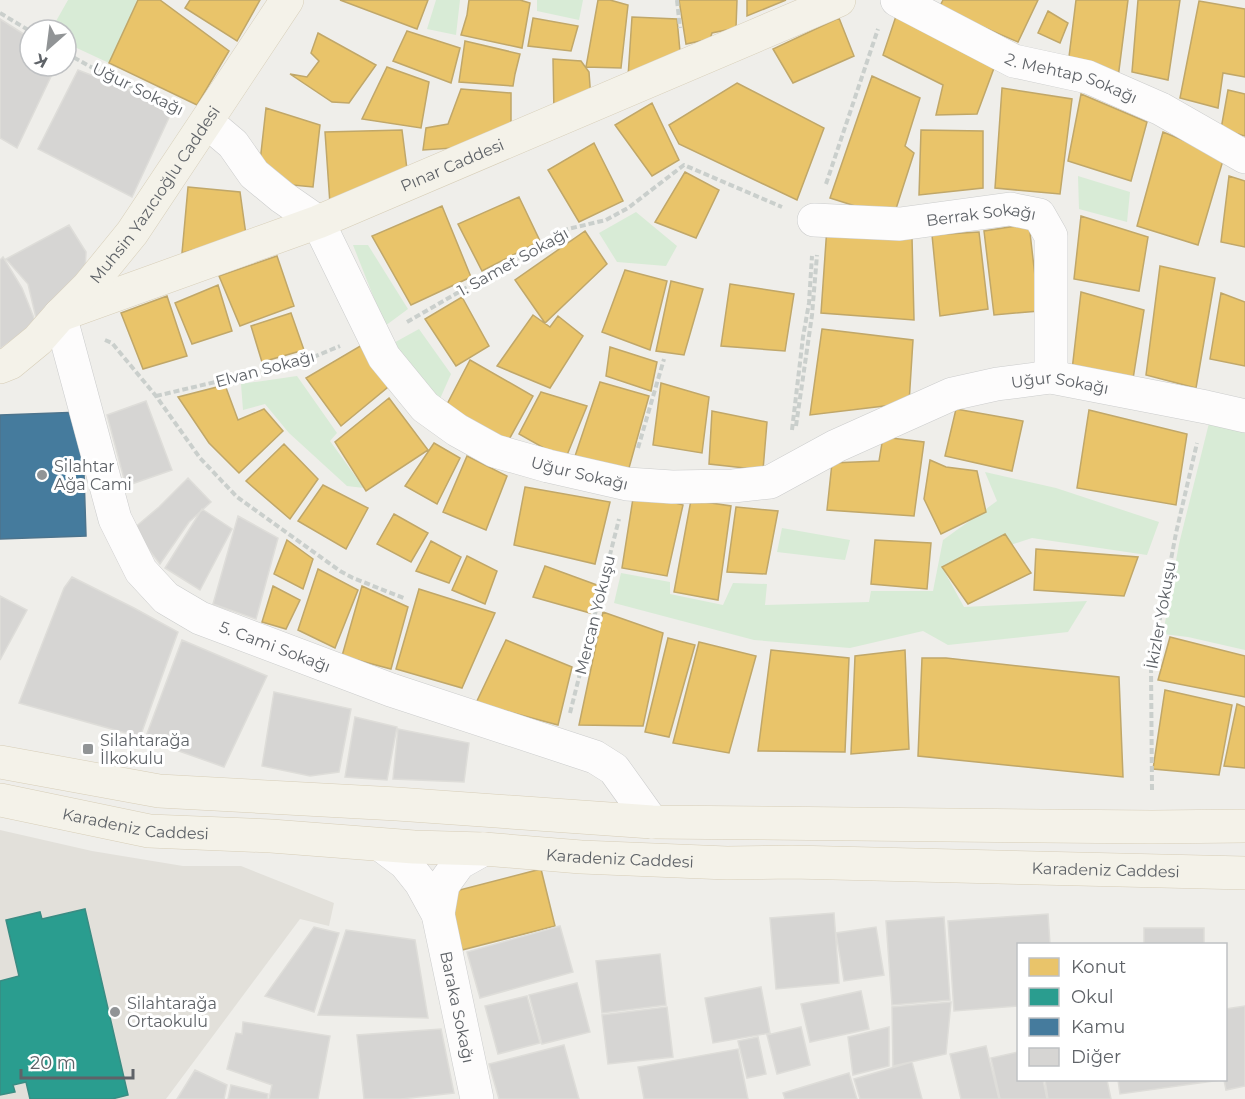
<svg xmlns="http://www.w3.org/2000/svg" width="1245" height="1099" viewBox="0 0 1245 1099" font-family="Montserrat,sans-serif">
<rect width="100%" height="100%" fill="#efeeea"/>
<!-- education -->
<path fill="#e2e0da" d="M0 830 92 851 183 866H241L334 903 329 926 300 919 166 1099H0Z"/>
<!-- green -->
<path fill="#d8ebd6" d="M68 0H138L109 63 66 43V30H51Z
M436 0H460L456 35 427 29Z
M537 0H583L579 20 537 11Z
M1078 176 1130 192 1127 222 1079 209Z
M636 212 677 246 666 266 617 262 599 233Z
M353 245H368L408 309 385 326Z
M419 329 451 374 439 401 390 345Z
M297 376 337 433 330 441 364 488 347 486 289 433 265 404 243 410 241 384Z
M1210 419 1245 428V650L1188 637 1163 634 1179 544Z
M985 472 1056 488 1159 522 1147 555 1032 538 942 567 964 607 1087 601 1068 632 948 645 923 631 850 648 754 640 614 603 621 573 670 582V594L723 605 733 583 767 584 765 605 869 602 871 591H933L943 540 997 501Z
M782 528 850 540 845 560 777 552Z"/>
<!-- homes -->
<path fill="#e9c46a" stroke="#c0a769" stroke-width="1.5" d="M138 0H160L229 51 197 105 109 63Z
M190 0H260L237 41 185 8Z
M340 0H428L417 29Z
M469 0H520L530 3 522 48 461 35 467 15Z
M598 0H610L628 5 621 68 586 67Z
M679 0H737L736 28 712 33 710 39 686 44Z
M747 0H786L747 16Z
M943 0H1038L1018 42 939 8Z
M1076 0H1128L1118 78 1068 65Z
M1138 0H1180L1168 80 1132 72Z
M1199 1 1245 9V77L1223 73 1218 108 1180 98Z
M1048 11 1068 23 1060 43 1038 33Z
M896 16 994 68 977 114 936 115 943 85 883 55Z
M632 17 677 19 681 62 628 77Z
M533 18 578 26 571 51 528 46Z
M839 18 854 56 793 83 773 49Z
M407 31 460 48 451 83 393 61Z
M318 33 376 65 349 103 332 102 290 74 307 77 319 61 311 53Z
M465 41 520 54 515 74 513 86 459 82Z
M553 59 581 61 589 72 591 100 554 115Z
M387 67 429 82 421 128 362 119Z
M872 76 920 98 905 146 914 153 893 218 830 198Z
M737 83 824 128 797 200 679 144 669 125Z
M1002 88 1072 99 1060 194 995 188Z
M461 89 511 93V121L505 137 483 146 423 150 426 128 448 124Z
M1228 90 1245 94V136L1221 129Z
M1081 94 1147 122 1131 181 1068 161Z
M652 103 679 160 652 176 615 125Z
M266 108 320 125 313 187 272 183 259 171Z
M402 130 408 177 330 204 325 132Z
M921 130 983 131V188L919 195Z
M1163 132 1224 157 1198 245 1137 226Z
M594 143 623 201 579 222 548 170Z
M685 172 719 190 696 238 655 222Z
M1229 176 1245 181V247L1221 242Z
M188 187 240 192 246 235 182 253Z
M519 197 540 241 482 271 458 224Z
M442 206 471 277 411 305 372 236Z
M1081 216 1148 237 1139 291 1074 279Z
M1029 224 1039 311 994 315 984 231Z
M827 227 912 237 914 320 821 313Z
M585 231 607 264 545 323 515 280Z
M979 232 988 309 940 316 932 235Z
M277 256 294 306 240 326 219 276Z
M1160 266 1215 278 1196 388 1146 375Z
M625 270 667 281 650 350 602 332Z
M671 281 703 289 684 355 656 351Z
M730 284 794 294 785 351 721 346Z
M218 285 232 331 192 344 175 303Z
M1081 292 1144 310 1133 379 1072 370Z
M1221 293 1245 302V366L1210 359Z
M167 296 187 356 143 369 121 313Z
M462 297 489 346 456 366 425 319Z
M291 313 304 350 262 362 251 326Z
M533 315 550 327 558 316 583 336 550 388 497 366Z
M822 329 913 340 909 403 810 415Z
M362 345 388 387 341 426 306 378Z
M610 347 657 362 651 391 606 376Z
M470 360 533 396 506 445 443 412Z
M600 382 649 396 629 468 573 462Z
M661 383 709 397 702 453 653 445Z
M225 385 238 420 264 409 283 431 239 473 209 443 178 397Z
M541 392 587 406 565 460 519 434Z
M389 398 428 450 366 491 335 442Z
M956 409 1023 421 1012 471 945 456Z
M1089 410 1187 434 1176 505 1077 488Z
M712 411 767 422 763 470 709 464Z
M883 437 924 442 914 516 827 510 832 463 879 461Z
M434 443 460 458 437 504 405 486Z
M284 444 318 479 290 519 246 481Z
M467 456 507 476 486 530 443 512Z
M930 460 946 467 977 471 986 512 941 534 924 499Z
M323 485 368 508 346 549 298 521Z
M525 487 610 502 595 564 514 545Z
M634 492 683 505 667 576 622 568Z
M691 500 731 506 718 600 674 592Z
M736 507 778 511 766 574 727 572Z
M394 514 428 533 411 562 377 544Z
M1005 534 1031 573 968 604 942 567Z
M287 540 313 559 303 589 274 574Z
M875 540 931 543 927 589 871 584Z
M431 541 461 557 449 583 416 571Z
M1036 549 1138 557 1124 596 1034 590Z
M467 556 497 571 485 604 452 590Z
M545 566 597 585 590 613 533 597Z
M318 569 358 590 335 648 298 630Z
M273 586 300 600 286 629 262 622Z
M362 586 408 607 391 669 342 656Z
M419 589 495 613 462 688 396 669Z
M603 612 663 633 643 726 579 725Z
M1170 637 1245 656V697L1158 680Z
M668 638 695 645 669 737 645 732Z
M506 640 572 667 558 725 476 703Z
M699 642 756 656 729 753 673 743Z
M771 650 849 658 845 752 758 751Z
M905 650 909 749 851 754 855 656Z
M922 658H946L1119 677 1123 777 918 756Z
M1165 690 1232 705 1219 775 1153 769Z
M1237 704 1245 707V768L1224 766Z
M541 869 555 926 462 950 448 893Z"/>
<!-- schools -->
<path fill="#2a9d8f" stroke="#3a8c83" stroke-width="1.5" d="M85 909 128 1095 112 1099H30L26 1082 13 1085 15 1092 0 1095V981L19 976 6 920 40 912 42 919Z"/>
<!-- public -->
<path fill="#457b9d" stroke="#4d748d" stroke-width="1.5" d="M82 412 86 536 0 539V415Z"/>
<!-- building -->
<path fill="#d6d5d3" stroke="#deddd9" stroke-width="1.5" d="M0 19 30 38V66H56L17 148 0 138Z
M78 70 174 107 132 197 38 149Z
M69 225 86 252 84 287 36 318 28 284 6 259Z
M3 257 22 288 36 323 0 349V260Z
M146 401 172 470 126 486 107 415Z
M188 478 211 502 189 522 160 564 133 529 159 507Z
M202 509 232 529 200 590 165 568Z
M238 516 278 538 256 619 213 604Z
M72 577 134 608 178 632 140 737 19 703 64 588Z
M0 596 27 610 0 660Z
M182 640 267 676 224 767 145 739Z
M274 692 351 709 339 772 310 776 262 766Z
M355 717 397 727 387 780 345 777Z
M398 729 469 743 464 782 393 779Z
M834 913 839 983 776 989 770 918Z
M1048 914 1050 944H1018V1006L954 1011 948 921Z
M944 917 950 1000 892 1005 886 921Z
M560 926 573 972 480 998 467 952Z
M314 927 339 933 314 1012 265 996Z
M876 927 884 975 844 981 836 933Z
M1144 928H1204V944H1144Z
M346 930 415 940 428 1018 318 1015Z
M660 954 666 1005 602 1013 596 961Z
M577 983 590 1032 542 1044 529 995Z
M761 987 770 1033 713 1043 705 998Z
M861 991 869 1029 810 1042 801 1004Z
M527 996 540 1043 498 1054 485 1006Z
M951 1002 946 1054 893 1066 892 1007Z
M1245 1006V1086L1226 1090 1224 1080H1226V1009Z
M667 1007 673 1057 608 1064 602 1015Z
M243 1022 330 1036 318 1099H269L272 1085 227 1069 236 1033 242 1034Z
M801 1027 810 1065 777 1074 767 1035Z
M889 1027V1066L853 1075 848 1037Z
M441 1029 454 1093 401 1099H364L357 1035Z
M758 1037 766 1074 747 1078 738 1041Z
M564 1045 579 1099H499L489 1064Z
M986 1046 999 1099H961L950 1054Z
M738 1049 748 1099H644L638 1067Z
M1018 1052V1080H1043L1047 1099H1000L991 1058Z
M912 1062 922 1099H860L854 1079Z
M195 1070 227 1085 224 1099H177Z
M849 1073 857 1099H785L783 1093Z
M1045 1080H1107L1111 1099H1048Z
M1118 1080H1221L1120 1094Z
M231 1085 268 1094 267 1099H228Z"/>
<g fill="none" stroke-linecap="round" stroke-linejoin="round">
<defs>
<g id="minor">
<path id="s1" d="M897 0 1014 61 1088 77 1161 109 1245 157"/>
<path id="s2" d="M207 122 233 144 254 174 282 197 318 222 384 357 425 407 457 430 495 451 548 466 627 484 672 487 733 486 770 482 836 446 952 394 997 384 1051 377 1206 407 1245 416"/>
<path id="s3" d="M814 220 900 224 1010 209 1039 215 1051 236V377"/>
<path id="s4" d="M60 315 115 519 141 571 166 598 200 618 391 690 595 757 614 769 652 822"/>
<path id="s5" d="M381 845 405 863 421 883 438 914 477 1099"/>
<path d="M438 914 443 885 459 863 484 849"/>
</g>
<g id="major">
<path id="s6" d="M60 315 318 222 839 0"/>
<path id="s7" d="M0 367 10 363 38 340 60 315 88 287 132 233 287 0"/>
<path d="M0 762 159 791 397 804 652 822 1152 827 1245 826"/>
<path id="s8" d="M0 800 149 831 271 836 414 847 484 849 581 857 727 863 792 862 1245 873"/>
</g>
</defs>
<!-- minor casing -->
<use href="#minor" stroke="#cbcccc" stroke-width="34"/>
<!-- major casing -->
<use href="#major" stroke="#d7ceb8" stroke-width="34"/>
<!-- path -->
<path stroke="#cacfcc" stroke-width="4" stroke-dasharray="6 3" stroke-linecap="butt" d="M677 0 680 28
M0 13 30 31
M66 53 89 66 173 107
M826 184 878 29
M407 322 568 229 606 220 628 208 684 165 782 207
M105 340 112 343 156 396 200 458 237 497 340 571 353 578 406 599
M156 396 304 361 340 346
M796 426 812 315 817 255
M792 430 803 337 809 303 812 256
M638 448 664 359
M570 713 619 519
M1152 790 1151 666 1176 533 1197 443"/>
<!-- minor -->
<use href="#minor" stroke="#fdfcfc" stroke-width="33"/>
<!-- major -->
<use href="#major" stroke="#f4f2e9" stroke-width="33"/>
</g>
<!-- markers -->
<g fill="#919496" stroke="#fff" stroke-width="2">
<circle cx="42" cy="475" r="6"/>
<rect x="82" y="743" width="12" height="12" rx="3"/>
<circle cx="115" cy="1012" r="6"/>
</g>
<g text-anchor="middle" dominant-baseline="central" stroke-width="6" stroke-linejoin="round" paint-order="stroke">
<!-- street labels -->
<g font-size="16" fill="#5f6368" stroke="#fff">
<text stroke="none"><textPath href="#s1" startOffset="192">2. Mehtap Sokağı</textPath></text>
<text transform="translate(138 89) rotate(26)">Uğur Sokağı</text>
<text stroke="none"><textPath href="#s6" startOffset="420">Pınar Caddesi</textPath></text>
<text stroke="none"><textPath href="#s7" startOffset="234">Muhsin Yazıcıoğlu Caddesi</textPath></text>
<text stroke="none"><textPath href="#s3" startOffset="168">Berrak Sokağı</textPath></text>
<text transform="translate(513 262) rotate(-29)">1. Samet Sokağı</text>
<text transform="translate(265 369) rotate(-15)">Elvan Sokağı</text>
<text stroke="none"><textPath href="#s2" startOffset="1040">Uğur Sokağı</textPath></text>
<text stroke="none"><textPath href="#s2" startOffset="536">Uğur Sokağı</textPath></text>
<text transform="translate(595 615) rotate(-76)">Mercan Yokuşu</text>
<text transform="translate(1161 615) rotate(-80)">İkizler Yokuşu</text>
<text stroke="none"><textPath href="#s4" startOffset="426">5. Cami Sokağı</textPath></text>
<text stroke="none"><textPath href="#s8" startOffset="138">Karadeniz Caddesi</textPath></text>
<text stroke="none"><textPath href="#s8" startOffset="624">Karadeniz Caddesi</textPath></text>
<text stroke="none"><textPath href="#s8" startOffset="1110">Karadeniz Caddesi</textPath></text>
<text stroke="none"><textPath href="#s5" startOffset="186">Baraka Sokağı</textPath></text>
</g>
<!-- poi labels -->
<g font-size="16" fill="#5f6368" stroke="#fff" text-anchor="start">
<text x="54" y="466">Silahtar<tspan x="54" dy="18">Ağa Cami</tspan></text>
<text x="100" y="740">Silahtarağa<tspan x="100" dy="18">İlkokulu</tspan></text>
<text x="127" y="1003">Silahtarağa<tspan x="127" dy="18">Ortaokulu</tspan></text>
</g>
</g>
<!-- legend -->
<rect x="1017" y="943" width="210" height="138" fill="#ffffff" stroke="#bfc1c3" stroke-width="1.5"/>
<rect x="1029" y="958" width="30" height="18" fill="#e9c46a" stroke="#bfc1c3" stroke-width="1.5"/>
<text x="1071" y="973" font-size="18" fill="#5f6368">Konut</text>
<rect x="1029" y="988" width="30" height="18" fill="#2a9d8f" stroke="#bfc1c3" stroke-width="1.5"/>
<text x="1071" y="1003" font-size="18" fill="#5f6368">Okul</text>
<rect x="1029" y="1018" width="30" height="18" fill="#457b9d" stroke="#bfc1c3" stroke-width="1.5"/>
<text x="1071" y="1033" font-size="18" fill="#5f6368">Kamu</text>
<rect x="1029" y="1048" width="30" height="18" fill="#d6d5d3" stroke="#bfc1c3" stroke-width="1.5"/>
<text x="1071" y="1063" font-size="18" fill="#5f6368">Diğer</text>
<!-- north arrow -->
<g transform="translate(48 48) rotate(208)"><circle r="28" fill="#ffffff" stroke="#bfc1c3" stroke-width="1.5"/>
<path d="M0-4.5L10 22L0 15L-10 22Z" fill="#919496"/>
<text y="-9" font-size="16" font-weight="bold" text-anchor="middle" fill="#5f6368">K</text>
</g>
<!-- scale -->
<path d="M21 1069v9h112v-9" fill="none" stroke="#5f6368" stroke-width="3"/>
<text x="30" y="1069" font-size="18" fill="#5f6368" stroke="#ffffff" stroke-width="4.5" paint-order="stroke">20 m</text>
</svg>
